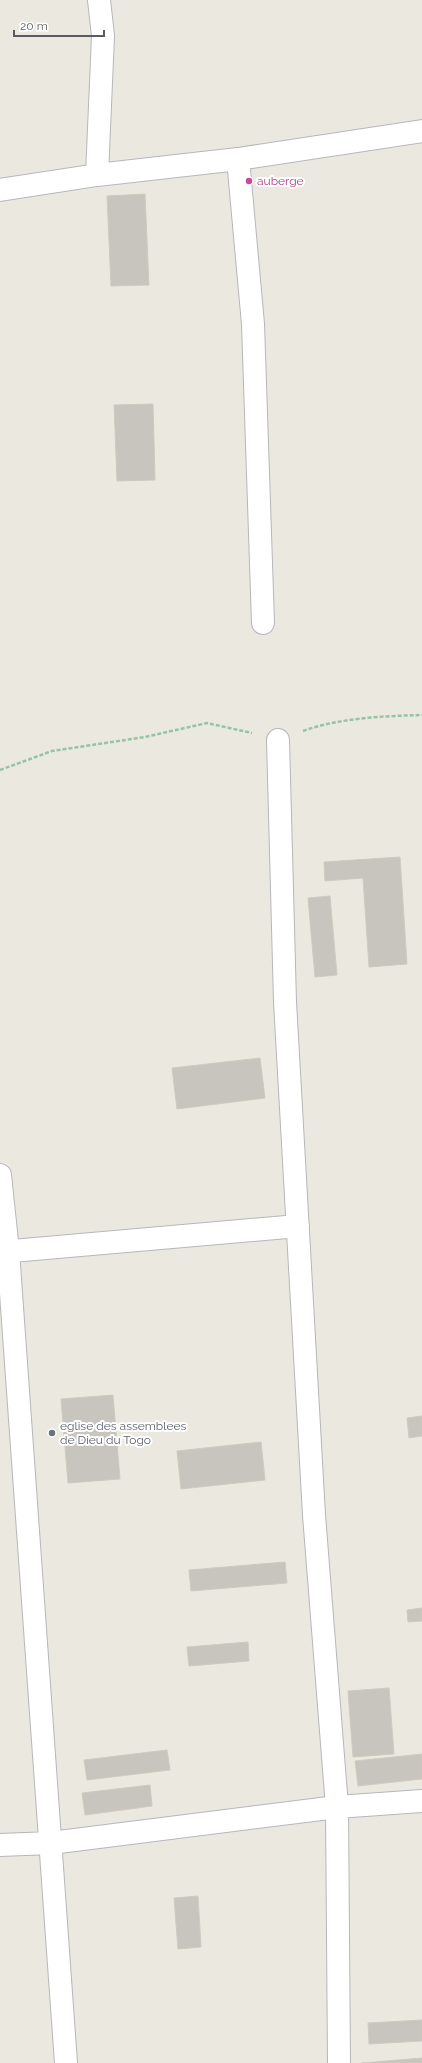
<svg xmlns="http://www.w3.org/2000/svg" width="422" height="2063" viewBox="0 0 422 2063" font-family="Raleway,sans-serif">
<rect width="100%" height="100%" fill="#ebe9df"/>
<!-- building -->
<path fill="#c8c5be" stroke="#d0cabe" d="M145 194 149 285 111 286 107 196Z
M153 404 155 480 117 481 114 405Z
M400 857 407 964 369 967 363 878 325 881 324 862Z
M330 896 337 975 315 977 308 898Z
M260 1058 265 1098 177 1109 172 1068Z
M113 1395 120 1479 68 1483 61 1399Z
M422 1416V1436L409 1438 407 1418Z
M261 1442 265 1480 181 1489 177 1451Z
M285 1562 287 1583 191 1591 189 1570Z
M422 1608V1621L408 1622 407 1610Z
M248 1642 249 1661 189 1666 187 1647Z
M389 1688 394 1754 353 1757 348 1691Z
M167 1750 170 1770 87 1780 84 1760Z
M422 1754V1779L358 1786 355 1761Z
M150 1785 152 1806 85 1815 82 1793Z
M198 1896 201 1947 178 1949 174 1898Z
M422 2020V2041L369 2044 368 2023Z
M422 2058V2063H362Z"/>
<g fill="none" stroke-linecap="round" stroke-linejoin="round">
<defs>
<path id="street" d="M238 159 253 324 263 623
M97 175 103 36 99 0
M0 190 97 175 238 159 422 131
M278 740 285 1002 314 1515 337 1807 339 2063
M0 1175 8 1251 66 2063
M0 1252 298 1226
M0 1845 51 1843 337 1807 422 1801"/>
</defs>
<!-- street casing -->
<use href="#street" stroke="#b5b7bc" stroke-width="24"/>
<!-- path -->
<path stroke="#94c4a3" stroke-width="2.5" stroke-dasharray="4 2" stroke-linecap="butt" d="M303 731C338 718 384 716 422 715
M0 770 52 751 145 737 207 723 252 733"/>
<!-- street -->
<use href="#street" stroke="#fff" stroke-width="22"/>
</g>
<!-- markers -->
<circle fill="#d1479c" stroke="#fff" stroke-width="1.5" cx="249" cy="181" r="4"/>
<circle fill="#6b7280" stroke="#fff" stroke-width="1.5" cx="52" cy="1433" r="4"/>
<g text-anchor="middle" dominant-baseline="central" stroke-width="4" stroke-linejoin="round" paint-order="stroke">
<!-- hotel labels -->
<g font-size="12" fill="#b23c85" stroke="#fff" text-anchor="start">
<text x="257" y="181">auberge</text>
</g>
<!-- worship labels -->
<g font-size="12" fill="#5b616d" stroke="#fff" text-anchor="start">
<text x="60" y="1426">eglise des assemblees<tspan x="60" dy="14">de Dieu du Togo</tspan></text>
</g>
</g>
<!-- scale -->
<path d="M14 30v6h90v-6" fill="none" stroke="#585c60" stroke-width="2"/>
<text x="20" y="30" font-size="12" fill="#585c60" stroke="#ffffff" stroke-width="3" paint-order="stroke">20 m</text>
</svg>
